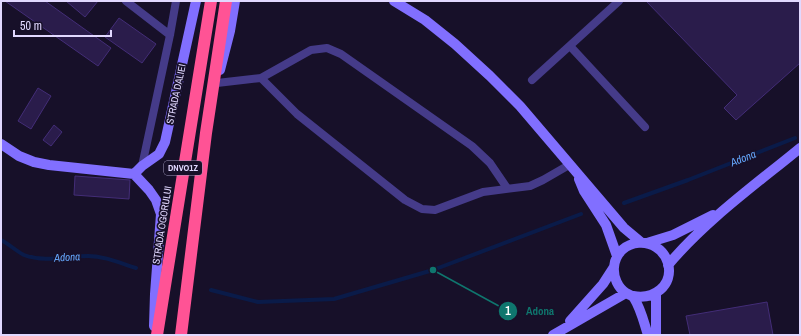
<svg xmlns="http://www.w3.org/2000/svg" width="801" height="336" viewBox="0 0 801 336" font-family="'Archivo Narrow',sans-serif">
<rect width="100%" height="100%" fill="#171029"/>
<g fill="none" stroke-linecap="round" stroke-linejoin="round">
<!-- stream -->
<path stroke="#0a1b49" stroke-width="4" d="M624 203 688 180 795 138
M1 240C9 244 16 251 24 255 45 263 67 256 88 256 105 256 120 263 136 268
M211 290 258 302 334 299 433 270 581 214"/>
</g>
<!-- building -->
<path fill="#2a1c4b" stroke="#432d77" d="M5 1H45L111 48 98 66Z
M66 1H98L85 17Z
M646 1H800V63L736 120 724 108 737 95Z
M119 18 156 44 142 63 105 37Z
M38 88 51 96 31 129 18 121Z
M54 125 62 132 51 146 43 140Z
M75 176 130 180 129 199 74 195Z
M767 302 773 335H690L686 316Z"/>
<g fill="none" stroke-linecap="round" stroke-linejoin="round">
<!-- lane -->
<path stroke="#453b89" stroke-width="8" d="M126 1 170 35
M570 46 645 127
M261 78 297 114 405 200 422 209 435 210 483 192 530 186 543 180 569 165
M532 80 619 1
M217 83 261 78 311 50 327 48 341 54 472 146 490 163 507 188
M142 166 170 35 176 1"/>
<!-- secondary -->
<path stroke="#816fff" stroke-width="10" d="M394 1 425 20 455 44 490 76 520 106 624 228 642 243
M220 70 230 31 235 1
M1 144 19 156 34 162 49 165 134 174 149 190 156 200 161 214 155 294 154 326
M134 174 142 166 159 154 165 142 196 1
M579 179 584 191 606 225 617 256
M647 243 673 235 713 215
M668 265C706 220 755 185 800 148
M633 296C653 300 674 286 668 263 659 234 617 237 614 267 613 277 618 288 626 293 629 295 632 295 634 298 641 309 644 323 648 335
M570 321 603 284 614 267
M553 335 626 293
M656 335V293"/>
<!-- highway -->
<path stroke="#ff5395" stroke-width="12" d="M157 335 211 1
M181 335 206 133 226 1"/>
</g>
<g text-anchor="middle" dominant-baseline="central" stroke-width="3.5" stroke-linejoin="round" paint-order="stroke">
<!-- shield labels -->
<rect fill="#171029" stroke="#a49cbf" stroke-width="1" x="164" y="161" width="38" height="14" rx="3"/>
<g font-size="9" font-weight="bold" fill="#e1d8ff">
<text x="183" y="168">DNVO1Z</text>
</g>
<!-- street labels -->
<g font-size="10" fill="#e1d8ff" stroke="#171029">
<text transform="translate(176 94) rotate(-78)">STRADA DALIEI</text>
<text transform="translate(162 225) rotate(-81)">STRADA OGORULUI</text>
</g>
<!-- water labels -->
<g font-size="11" font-style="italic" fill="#66a9ff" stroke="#171029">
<text transform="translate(743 158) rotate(-21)">Adona</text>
<text transform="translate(67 257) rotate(-3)">Adona</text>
</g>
</g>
<!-- callouts -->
<path fill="none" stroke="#0f766e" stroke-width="1.5" d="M433 270L508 311"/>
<g fill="#0f766e" stroke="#171029" stroke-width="1.5">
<circle cx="433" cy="270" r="4"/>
<circle cx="508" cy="311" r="10"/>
</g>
<g font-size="12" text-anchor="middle" font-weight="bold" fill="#fff">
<text x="508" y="315">1</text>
</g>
<g font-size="11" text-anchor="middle" font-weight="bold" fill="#0f766e" stroke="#171029" stroke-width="3.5" stroke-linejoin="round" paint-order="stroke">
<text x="540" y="315">Adona</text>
</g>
<!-- border -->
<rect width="801" height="336" fill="none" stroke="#e1d8ff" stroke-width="4"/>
<!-- scale -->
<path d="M14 30v6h97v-6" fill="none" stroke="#e1d8ff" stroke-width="2"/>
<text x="20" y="30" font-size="12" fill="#e1d8ff" stroke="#171029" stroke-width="3" paint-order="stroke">50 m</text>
</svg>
